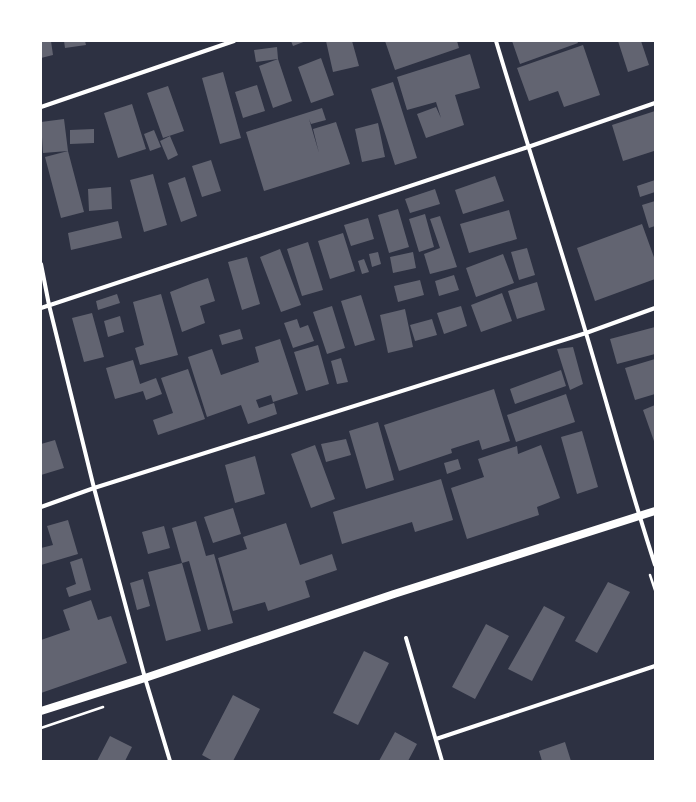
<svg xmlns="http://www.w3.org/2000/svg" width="696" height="802" viewBox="0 0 696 802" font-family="Montserrat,sans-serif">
<rect width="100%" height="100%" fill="#2d3142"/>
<!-- building -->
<path fill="#626471" d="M41 41H51L53 55 41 58Z
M64 41H85L86 45 65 48Z
M291 41H306L293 46Z
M326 41H352L359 66 333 72Z
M385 41H457L459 48 395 70Z
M512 41H577L578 43 520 64Z
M618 41H641L649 65 628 72Z
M583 45 600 95 564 107 558 91 529 101 517 68Z
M277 47 278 59 292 101 273 108 259 66 278 59 256 62 254 50Z
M470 54 480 88 455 95 464 125 426 138 417 114 436 107 441 118 436 102 407 110 397 77Z
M321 58 334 95 311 103 298 67Z
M223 72 241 138 220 144 202 78Z
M393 82 417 158 395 165 371 89Z
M257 85 265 111 243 118 235 92Z
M168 86 184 131 163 138 147 93Z
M132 104 146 149 118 158 104 113Z
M322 108 326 120 311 124 309 119 319 153 313 129 336 122 350 164 264 191 246 132Z
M655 111V155L654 151 623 161 612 125Z
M64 119 68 151 84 212 61 218 45 157 68 151 43 153 41 122Z
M378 123 385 157 362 162 355 129Z
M94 129V143L70 144V130Z
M154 130 161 147 150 151 144 134Z
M170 136 178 155 168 160 160 141Z
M211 160 221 191 202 197 192 166Z
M153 174 167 225 144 232 130 180Z
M495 176 504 201 463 214 455 190Z
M185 177 197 216 181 222 168 183Z
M655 180V192L640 197 637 186Z
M111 187 112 209 89 211 88 189Z
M435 189 440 204 410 213 405 199Z
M655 201V226L649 228 642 205Z
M398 209 409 247 389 253 378 215Z
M509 210 517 239 469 253 460 224Z
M425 214 434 247 419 252 409 219Z
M440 216 457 267 430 274 424 254 440 248 430 219Z
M368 218 374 239 351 246 344 225Z
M118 221 122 238 71 250 68 233Z
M642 224 655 260V279L595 301 577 248Z
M343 233 355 271 330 279 318 241Z
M308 242 323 290 302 296 287 249Z
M527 248 535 275 519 280 511 252Z
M280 249 301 305 281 312 260 257Z
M378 252 381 264 372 267 369 254Z
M413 252 416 268 393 273 390 257Z
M503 254 514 283 476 297 466 268Z
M247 257 260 304 242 310 228 262Z
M364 259 369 272 362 274 358 261Z
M454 275 459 290 439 296 435 281Z
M208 278 215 301 200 306 205 323 182 332 170 292 193 283Z
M420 280 424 295 398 302 394 286Z
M537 282 545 310 517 319 508 291Z
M502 293 512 321 481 332 471 305Z
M117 294 120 303 98 310 96 301Z
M161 294 178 355 140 365 135 348 144 345 133 302Z
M361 295 375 340 355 346 341 301Z
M332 306 345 348 327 354 313 312Z
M461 306 467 326 444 334 437 313Z
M405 309 413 347 388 353 380 315Z
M92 313 104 357 84 362 72 318Z
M120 316 124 332 108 337 104 321Z
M297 319 300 328 308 325 314 341 293 348 284 323Z
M432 319 437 335 415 341 410 325Z
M655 327V354L617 364 610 339Z
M240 329 243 339 222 345 219 335Z
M280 339 298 394 273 402 271 395 256 400 259 408 274 403 277 414 248 424 241 405 207 417 188 357 212 349 221 375 259 362 255 347Z
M318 345 329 384 306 391 294 352Z
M573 347 583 384 570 390 557 349Z
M341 358 348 382 337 384 331 361Z
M655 359V394L635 400 625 368Z
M133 360 140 384 156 378 162 394 146 400 143 391 115 399 106 368Z
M188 369 205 419 158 435 153 420 173 413 161 378Z
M561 370 566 386 515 404 510 389Z
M494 389 510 441 482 450 479 440 451 449 452 453 399 471 384 425Z
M566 394 575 422 516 442 507 415Z
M655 405V444L643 410Z
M378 422 394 480 366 489 349 431Z
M582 431 598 487 577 494 561 437Z
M346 439 351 455 326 462 321 444Z
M55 440 64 468 41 475V444Z
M315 445 335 499 311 508 291 454Z
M541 445 560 498 537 507 539 515 467 539 451 488 484 477 478 459 517 446 518 454Z
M255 456 265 494 235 503 225 465Z
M458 459 461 469 447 474 444 463Z
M441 479 453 520 415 532 412 522 342 544 333 512Z
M233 508 241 534 213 543 204 517Z
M68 520 78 554 41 565V548L53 545 47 526Z
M196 521 206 556 214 554 233 623 208 630 189 561 182 563 172 528Z
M286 523 300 565 332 554 337 570 305 581 310 597 268 611 265 602 233 611 218 558 247 549 243 537Z
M164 526 170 548 148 554 142 532Z
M82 558 91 590 69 597 66 588 76 584 70 562Z
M182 563 201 631 166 641 148 572Z
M143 579 150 606 137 610 130 583Z
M608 582 630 592 597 653 575 641Z
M91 600 98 620 111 616 127 663 41 693V640L70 630 63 610Z
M544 606 565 617 532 681 508 669Z
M486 624 509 636 475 699 452 687Z
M364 651 389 663 358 725 333 713Z
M233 695 260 709 233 761H213L202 755Z
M395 732 417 744 408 761H379Z
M110 736 132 747 125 761H97Z
M565 742 571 761H542L539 751Z"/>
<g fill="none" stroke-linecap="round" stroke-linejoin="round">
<!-- path -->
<path stroke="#fff" stroke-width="2.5" d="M650 575 655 590
M41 728 103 707"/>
<!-- minor -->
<path stroke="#fff" stroke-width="4" d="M496 41C525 138 557 235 586 333 609 410 630 488 655 565
M41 107 234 41
M41 264 49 305 94 488 145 678 170 761
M41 308 528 147 655 103
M41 507 94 488 586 333 655 308
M406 638 442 761
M436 739 655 666"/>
<!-- secondary -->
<path stroke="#fff" stroke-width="8" d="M41 711 145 678 394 594 655 511"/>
</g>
<!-- border -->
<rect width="696" height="802" fill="none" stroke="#ffffff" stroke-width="84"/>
</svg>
